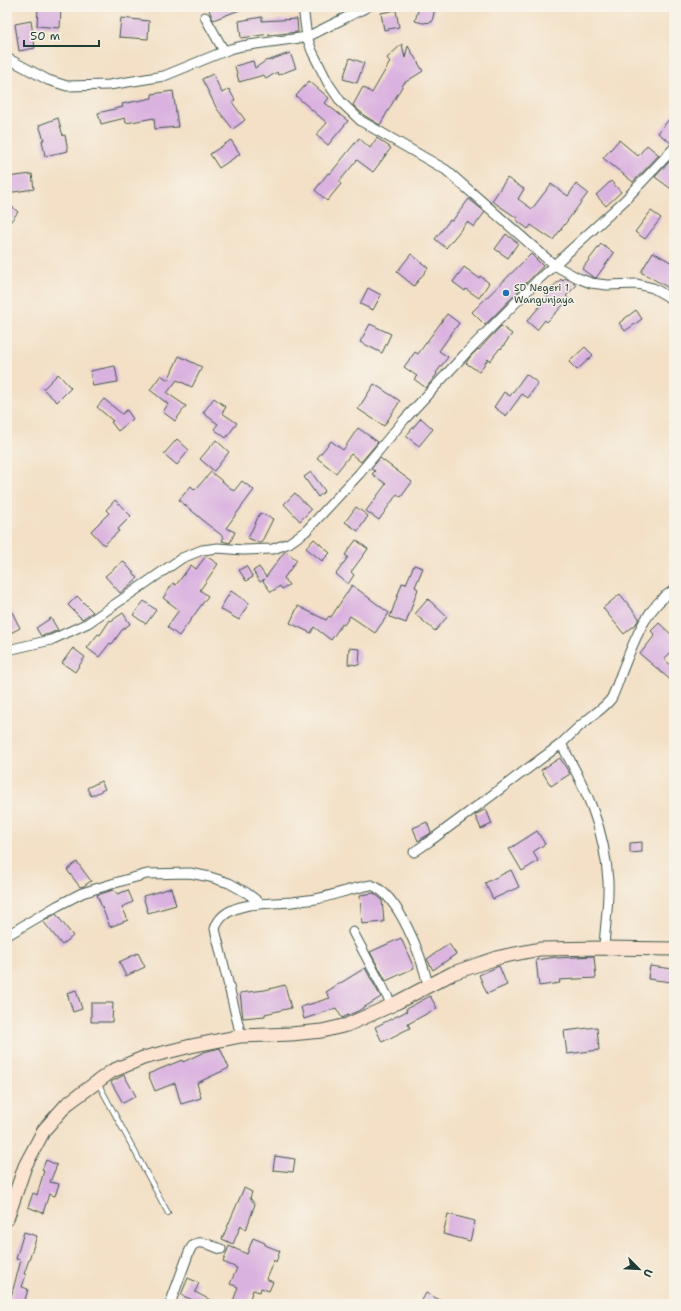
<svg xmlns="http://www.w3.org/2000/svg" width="681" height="1311" viewBox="0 0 681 1311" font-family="'Shantell Sans',sans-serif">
<rect width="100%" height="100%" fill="#f7f3e8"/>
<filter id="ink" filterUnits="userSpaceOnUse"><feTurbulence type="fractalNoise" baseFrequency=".025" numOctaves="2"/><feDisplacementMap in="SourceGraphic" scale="8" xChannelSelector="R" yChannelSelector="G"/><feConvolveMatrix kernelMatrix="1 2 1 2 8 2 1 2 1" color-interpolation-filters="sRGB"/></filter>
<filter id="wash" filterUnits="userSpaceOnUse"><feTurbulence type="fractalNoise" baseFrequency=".012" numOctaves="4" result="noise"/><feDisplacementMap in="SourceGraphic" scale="16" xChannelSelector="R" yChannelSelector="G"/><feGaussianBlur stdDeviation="0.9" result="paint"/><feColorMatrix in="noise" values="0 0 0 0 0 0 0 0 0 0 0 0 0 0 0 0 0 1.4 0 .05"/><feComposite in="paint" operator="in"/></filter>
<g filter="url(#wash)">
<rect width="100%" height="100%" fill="#f3e0c6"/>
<g id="blocks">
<!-- building -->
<path fill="#dab2e0" d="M38 7H61L60 28 37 26Z
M208 7H245V8L213 20Z
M419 7H430L435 8 432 22 423 23 415 21Z
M396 10 399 27 384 30 381 13Z
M262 17V21L297 19 298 32 270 35V34L241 38 239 21Z
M121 18 149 21 148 39 119 37Z
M31 21 35 48 19 51 15 24Z
M402 44 405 58 408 46 423 71 404 83 380 125 365 116 353 105 363 87 372 93 390 62 387 58Z
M290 53 296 68 278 75 277 72 266 79 264 75 239 82 235 66 253 61 255 68 267 60V61Z
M350 58 364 63 357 83 343 79Z
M213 74 222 93 229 89 235 100 232 102 245 120 233 129 217 109 202 79Z
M309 81 329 98 325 103 348 121 328 145 316 135 327 123 296 96Z
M173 91 178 127 155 129 154 118 126 123 125 118 101 124 98 113 123 107 122 104 152 98V94Z
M674 113V142L671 143 658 133Z
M58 118 63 136 65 135 68 151 45 156 42 140H44L39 125Z
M359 138 370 148 377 138 391 148 373 172 357 160 339 182 341 184 327 201 315 190 328 173 330 174Z
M231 140 240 154 219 168 210 154Z
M619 140 638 156 647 145 659 155 633 182 603 158Z
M669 162 674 165V191L655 177Z
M32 174 34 189 7 193V177Z
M507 178 524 189 518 199 532 209 551 184 568 196 576 184 588 193 553 240 531 225 528 229 516 220 517 218 492 201Z
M611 181 621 192 606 206 596 195Z
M469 199 485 212 474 227 467 222 446 248 435 239 450 220 452 221Z
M7 202 18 212 7 226Z
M651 211 661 218 645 239 635 232Z
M506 234 518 243 508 258 495 249Z
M601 244 614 253 596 278 593 277 582 269Z
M653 252 674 264V291L641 272Z
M411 254 428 268 414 286 397 272Z
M531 254 543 266 485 325 472 312Z
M464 267 479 278 480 276 489 283 479 298 466 289 465 291 453 282Z
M565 278 571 281 576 286 566 296 569 299 547 322 545 320 537 330 527 321 548 297 545 294 561 279 562 281Z
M368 288 381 295 373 310 360 304Z
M636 310 642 319 625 331 619 323Z
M447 314 459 323 439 351 448 357 436 373 437 374 426 388 414 379 417 376 404 367 415 352 418 354Z
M370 324 391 334 382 353 360 342Z
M501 326 512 334 501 349 500 348 490 361 488 359 479 372 466 363 470 357 478 349 479 350 485 343Z
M585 347 593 355 577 370 569 362Z
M179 356 202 367 192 387 177 380 167 393 186 406 175 421 163 412 168 404 150 390 161 375 168 380Z
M115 366 118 382 93 386 90 371Z
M58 374 71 388 57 402 43 389Z
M526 374 538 383 528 398 522 394 506 416 494 407 504 392 510 396Z
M374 384 400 401 384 426 358 409Z
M214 398 226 407 222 413 237 423 226 438 214 429 218 424 203 413Z
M104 399 122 414 127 410 133 419 118 431 111 422 113 421 97 407Z
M421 418 433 429 419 446 406 436Z
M358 428 378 442 361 462 351 454 336 473 317 458 331 441 343 450Z
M177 439 189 450 177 465 164 454Z
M216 440 229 452 214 471 200 459Z
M380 458 412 482 401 497 397 494 379 520 366 511 386 484 372 474 375 471 371 469Z
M211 472 234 491 242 481 254 490 226 528 235 532 230 543 222 541 224 537 203 521V520L179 500 191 486 195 490Z
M311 472 325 491 318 497 304 477Z
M295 493 311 510 300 521 284 504Z
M115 500 131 516 118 529 119 531 104 545 91 531 109 513 106 510Z
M356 507 368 516 358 531 345 522Z
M260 513 273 519 261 543H259L248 538Z
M314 539 330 553 322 561 306 548Z
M356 540 368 549 351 572 354 575 348 584 336 574 348 557 345 555Z
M285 551 297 560 284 578 289 585 282 589 280 586 271 592 263 581 265 579 260 582 253 571 259 567 266 577Z
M206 556 218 564 200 590 208 596 179 636 167 627 179 610 163 598 173 583 176 585 191 565 196 569Z
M123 561 138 578 120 593 105 576Z
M414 565 423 568 415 587 418 589 406 623 390 617 402 583 406 584Z
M246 566 253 577 246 581 239 570Z
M352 585 389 613 375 633 350 616 344 625 342 624 331 640 314 627 311 633 290 623 298 606 326 620 329 616 331 617Z
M231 591 249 603 239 620 220 609Z
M620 594 639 618 636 624 624 634 603 608Z
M77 596 93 612 82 619 68 605Z
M428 599 447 617 435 631 415 614Z
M144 601 156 610 146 624 133 615Z
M7 602 20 628 7 635Z
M123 613 130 624 122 630 112 644 110 643 99 657 87 648 98 634 100 635 110 620 111 621Z
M51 618 58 630 49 634 41 636 36 628Z
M659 623 674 637V649L664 659 674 668V683L640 654 655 635 651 631Z
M73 648 85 657 75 672 62 663Z
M349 648 360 649 359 665 348 664Z
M560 758 570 774 551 786 541 770Z
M101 781 105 789 91 796 87 788Z
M486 809 492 824 481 829 475 815Z
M427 822 431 833 418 841 413 828Z
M537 831 545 844 533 852 538 861 522 871 509 849Z
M642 842V852L630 853V843Z
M77 862 91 881 84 886 80 887 67 870Z
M511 870 519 887 493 899 485 883Z
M171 888 176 905 148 913 143 896Z
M113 890 118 894 128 890 133 902 122 907 128 920 110 927 97 895Z
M374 893 382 900 384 922 362 924 360 895Z
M56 914 73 936 62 945 43 921Z
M401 938 414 968 386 981 370 952Z
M449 944 456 954 433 970 427 959Z
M138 953 145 967 126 976 119 962Z
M594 956 596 978 559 980 560 983 539 986 536 960 556 957 557 958Z
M499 966 507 985 487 994 479 975Z
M650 966 673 969 671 982 648 979Z
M365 968 381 997 358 1011 344 1017 342 1018 336 1008 304 1019 301 1007 330 998 326 992Z
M285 985 291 1008 265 1014V1016L243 1018 240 993 265 990Z
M76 990 82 1009 73 1012 67 993Z
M430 996 437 1008 408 1024 410 1028 382 1042 375 1027 407 1011 406 1009Z
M91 1003H113L112 1022H91Z
M597 1027 599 1050 567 1054 564 1031Z
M220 1048 229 1068 197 1083 201 1098 181 1104 175 1083 155 1091 148 1074 182 1060 183 1062 204 1052Z
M124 1075 136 1096 123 1103 111 1082Z
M275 1156 295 1159 293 1172 273 1170Z
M46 1160 57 1165 50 1182 59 1184 55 1196 49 1194 43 1213 28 1207 33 1193 37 1195 44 1171 42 1170Z
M244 1188 252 1192 250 1198 255 1204 246 1230 241 1225 233 1244 222 1239Z
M448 1214 475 1221 470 1241 443 1234Z
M24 1232 37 1236 24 1274 26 1275 22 1287 28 1289 24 1304H9L21 1260 16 1259Z
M253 1238 265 1243V1245L280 1251 276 1262 274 1260 266 1279 273 1282 269 1291 261 1288 260 1292 253 1290 248 1304H232L238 1287 230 1284 237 1268 223 1262 229 1246 247 1254Z
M188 1278 199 1283 195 1292 216 1303 215 1304H202L181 1295Z
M426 1293 448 1304H420Z"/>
</g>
</g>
<g filter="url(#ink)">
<use href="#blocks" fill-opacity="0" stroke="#3f554a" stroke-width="1"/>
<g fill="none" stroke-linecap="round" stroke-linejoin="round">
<defs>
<path id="service" d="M98 1083 168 1213"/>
<path id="minor" d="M303 7 307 37 367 7
M205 17 224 51
M7 58 48 80 67 86 109 85 164 76 230 49 242 46 307 37 312 51 328 83 341 102 361 121 446 170 554 265 578 278 591 283 607 285 637 284 653 288 667 296 674 302
M7 651 12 649 51 640 88 623 182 558 202 550 218 548 243 550 273 549 289 543 306 531 359 474 404 420 466 353 539 279 625 200 674 148
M561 744C569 736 577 728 586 721 594 714 604 708 611 699 615 692 618 682 621 674 633 644 645 607 674 590
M414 852 430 841 561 744C586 788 605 829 608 881 609 903 605 926 604 948
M353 932 392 1005
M11 933 57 906 82 893 125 880 147 874 190 873 210 877 229 883 247 893 260 903
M241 1036 215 929C223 900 268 904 292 902 300 901 308 900 316 899 335 895 352 888 371 885 399 894 422 958 428 985
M170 1304 189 1252C190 1250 192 1245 195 1244 202 1240 214 1247 221 1249"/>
<path id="secondary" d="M7 1219 25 1166 44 1130 67 1104 112 1071 143 1058 191 1046 241 1036 291 1034 322 1031 347 1025 392 1005 453 973 500 957 540 949 604 948 674 949"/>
</defs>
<!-- service casing -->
<use href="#service" stroke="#3f554a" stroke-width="6"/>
<!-- minor casing -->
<use href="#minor" stroke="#3f554a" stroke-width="11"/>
<!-- secondary casing -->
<use href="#secondary" stroke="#3f554a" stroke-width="15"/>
<!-- service -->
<use href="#service" stroke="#fff" stroke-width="4.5"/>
<!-- minor -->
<use href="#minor" stroke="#fff" stroke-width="9"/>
<!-- secondary -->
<use href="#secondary" stroke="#fde4d1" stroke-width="13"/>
</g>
</g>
<!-- markers -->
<circle fill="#1f6fb2" stroke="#f7f3e8" stroke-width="1.5" cx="506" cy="293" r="4"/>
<g text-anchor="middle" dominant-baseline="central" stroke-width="3" stroke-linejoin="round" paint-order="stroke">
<!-- poi labels -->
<g font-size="10" fill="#1f3d34" stroke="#f7f3e8" text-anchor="start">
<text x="514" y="287">SD Negeri 1<tspan x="514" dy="12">Wangunjaya</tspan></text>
</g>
</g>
<!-- margin -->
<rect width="681" height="1311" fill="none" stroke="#f7f3e8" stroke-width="24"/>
<!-- north arrow -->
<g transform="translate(639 1269) rotate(114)" stroke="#f7f3e8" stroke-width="3" paint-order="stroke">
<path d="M0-3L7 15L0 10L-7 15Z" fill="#1f3d34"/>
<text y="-6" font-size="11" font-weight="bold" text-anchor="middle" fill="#1f3d34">U</text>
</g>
<!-- scale -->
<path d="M24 40v6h75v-6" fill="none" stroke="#1f3d34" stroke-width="2"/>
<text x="30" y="40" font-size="12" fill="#1f3d34" stroke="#f7f3e8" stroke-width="3" paint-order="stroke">50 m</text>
</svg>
